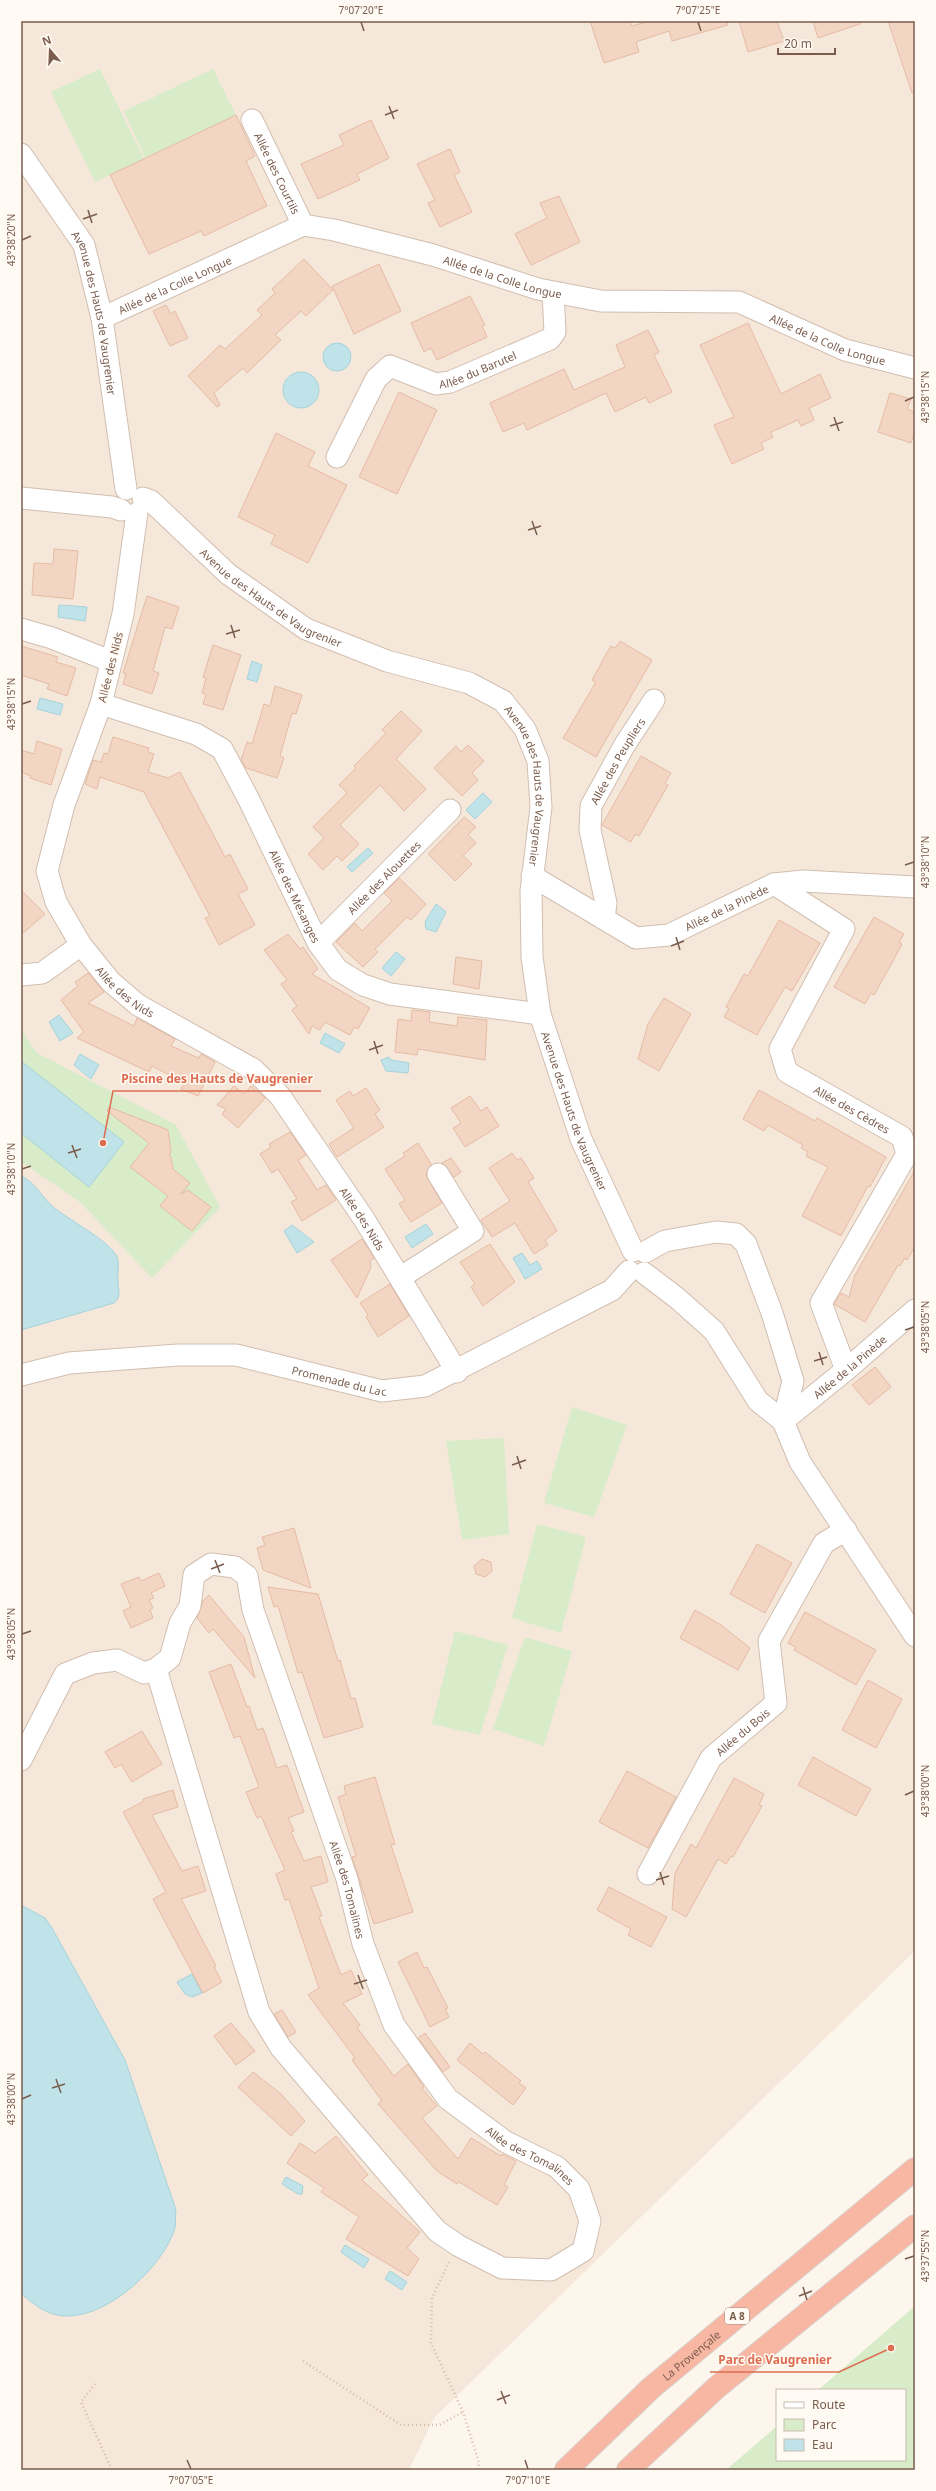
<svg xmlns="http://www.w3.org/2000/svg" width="936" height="2491" viewBox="0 0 936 2491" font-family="'Noto Sans',sans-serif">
<rect width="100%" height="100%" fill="#fdf6ec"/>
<!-- residential -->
<path fill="#f5e8da" d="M21 21H915V1951L434 2418 409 2470H21Z"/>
<!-- green -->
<path fill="#d8ecc9" d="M100 69 144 159 95 182 51 92Z
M213 69 236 115 145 158 124 111Z
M21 1030 37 1053 176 1125 220 1207 152 1278 80 1202 21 1162Z
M572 1407 627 1425 594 1517 544 1503Z
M504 1438 509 1534 462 1540 446 1441Z
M537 1524 586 1537 561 1633 512 1618Z
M455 1631 508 1645 480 1735 432 1724Z
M525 1637 572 1651 544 1746 493 1729Z
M915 2306V2470H726L777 2426V2460H905V2390H818Z"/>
<!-- water -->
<path fill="#bfe3e8" stroke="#a5d3da" d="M323 357a14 14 0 1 1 28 0a14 14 0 1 1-28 0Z
M283 390a18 18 0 1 1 36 0a18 18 0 1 1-36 0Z
M59 605 87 607 85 621 58 617Z
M252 661 262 665 257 682 247 679Z
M40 698 63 704 60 715 37 709Z
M483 793 492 802 475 819 466 810Z
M368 848 373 853 352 872 347 867Z
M436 904 446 912 436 932 426 929 425 922Z
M396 952 405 959 391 976 382 968Z
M59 1015 73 1033 60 1041 49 1022Z
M325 1033 345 1044 339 1053 320 1043Z
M80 1054 99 1065 91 1079 74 1065Z
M389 1057 391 1060 409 1063 408 1073 386 1071 381 1060Z
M21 1061 124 1142 89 1187 21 1133Z
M21 1176C35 1182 41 1196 52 1206 67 1219 110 1241 117 1257 120 1264 117 1273 118 1281 118 1291 122 1296 114 1303L21 1330Z
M426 1224 433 1234 412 1248 405 1237Z
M292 1225 314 1242 297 1253 284 1231Z
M522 1253 530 1265 537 1261 542 1269 525 1279 513 1258Z
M21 1905 45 1918 52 1928 125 2060 176 2210C175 2216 176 2223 175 2228 163 2267 110 2315 69 2316 51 2317 34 2306 21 2293Z
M192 1974 202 1993 192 1997 185 1994 177 1982Z
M286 2177 303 2186 302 2194H298L282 2184Z
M345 2245 369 2259 364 2268 341 2252Z
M390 2271 407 2282 402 2290 385 2279Z"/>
<!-- building -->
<path fill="#f3d5c3" stroke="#e6bba3" d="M590 21H630L632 26 650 21H727L728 25 672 41 669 31 636 42 639 52 604 63Z
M739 21H777L784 41 748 52Z
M813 21H860V24L818 38Z
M888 21H915V93H912Z
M236 115 255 156 246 161 267 206 204 236 201 231 149 254 110 175Z
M371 120 389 158 357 174 360 180 318 199 301 164 344 145 339 135Z
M450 149 460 172 454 175 472 212 440 227 428 203 435 200 417 164Z
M559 196 580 242 531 265 515 234 547 218 540 203Z
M304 259 333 290 306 316 301 311 275 335 281 340 247 373 243 368 214 393 220 405 217 407 188 376 220 345 225 349 262 315 257 310 275 293 272 289Z
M379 264 401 311 354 334 332 286Z
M470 296 485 325 482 326 487 337 437 360 431 348 424 352 411 323Z
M166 305 171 314 175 311 188 338 170 346 153 311Z
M748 323 781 394 820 374 831 398 809 408 814 420 801 426 798 420 771 432 773 437 761 443 764 449 732 464 714 425 734 417 700 345Z
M648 330 659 352 654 355 672 392 649 403 646 397 615 412 606 393 527 430 524 423 503 432 490 403 564 369 574 390 625 367 616 345Z
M399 392 437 410 397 494 359 477Z
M890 393 911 399 907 409 915 412V430L911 443 878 432Z
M276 433 315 452 308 466 347 485 308 563 271 544 275 535 238 517Z
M54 549 78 551 73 599 32 595 34 563 53 564Z
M147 596 179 607 172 629 165 627 153 671 159 673 152 694 123 684 126 674 123 673Z
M620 641 652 660 596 757 563 738 596 682 592 680 604 658 611 646 615 648Z
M213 645 241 655 223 710 203 704 206 695 202 693 206 678 203 677Z
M21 646 58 657 56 662 76 668 67 696 47 689 49 684 21 675Z
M275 686 302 695 296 714 292 713 280 756 284 758 277 778 246 768 241 760 247 742 252 744 264 704 270 706Z
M401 711 422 731 396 759 426 789 404 811 380 785 340 825 359 844 342 861 337 856 323 870 308 854 324 838 313 827 347 793 339 785 356 768 354 766 386 733 382 730Z
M113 737 149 748 148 752 154 754 148 772 168 778 180 772 225 857 230 854 248 889 238 894 255 925 219 945 205 918 210 916 144 792 100 777 97 789 85 784 93 760 101 762 104 753 108 754Z
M37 741 62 749 51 785 30 778 31 776 21 772V750L34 754Z
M468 745 484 761 472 773 478 780 462 796 434 768 456 746 461 752Z
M641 756 671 773 665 783 668 785 639 836 635 834 631 842 602 825Z
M464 817 476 827 468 835 476 843 463 856 472 864 455 881 428 854Z
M399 878 426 904 411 920 407 917 375 949 378 952 363 967 336 942 355 923 362 931 392 901 384 893Z
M21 890 45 914 21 935Z
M874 917 904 934 899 942 902 944 892 963 874 995 871 993 865 1004 834 987Z
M779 920 820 943 792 991 785 987 757 1035 724 1017 729 1009 726 1007 744 974 748 976Z
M288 934 300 949 303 947 318 969 312 974 370 1008 358 1029 354 1027 350 1035 325 1022 320 1030 312 1026 309 1034 292 1010 297 1006 281 984 287 980 264 950Z
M456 957 482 961 479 989 453 984Z
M88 973 104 992 88 1003 134 1026 137 1018 175 1039 171 1046 199 1058 201 1054 215 1062 198 1096 181 1089 184 1083 152 1066 149 1072 77 1038 84 1032 61 1000 78 986 75 982Z
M664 998 691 1014 659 1071 638 1059 648 1024Z
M412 1010 430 1012 429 1022 457 1026 458 1017 487 1020 485 1060 418 1049 417 1055 395 1052 398 1019 411 1021Z
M234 1086 244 1094 251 1086 265 1098 238 1128 222 1114 226 1109 217 1105Z
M366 1088 380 1110 375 1114 384 1127 337 1157 329 1144 354 1128 336 1100 350 1091 353 1096Z
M759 1090 815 1121 817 1118 886 1157 870 1187 868 1186 841 1236 802 1216 828 1167 806 1156 808 1152 801 1148 803 1145 768 1125 764 1131 743 1119Z
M470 1096 481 1111 487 1107 499 1126 465 1147 453 1128 461 1123 451 1108Z
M109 1107 168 1130 171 1152 169 1155 171 1157 173 1169 190 1183 181 1194 188 1190 211 1207 192 1231 160 1206 168 1196 130 1167 149 1143 107 1111Z
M290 1132 306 1155 298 1160 317 1190 326 1185 336 1200 302 1221 291 1202 297 1199 278 1169 272 1173 260 1154 271 1147 269 1144Z
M418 1143 431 1164 426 1175 442 1203 411 1222 399 1204 405 1200 385 1169 405 1156 403 1153Z
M512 1153 517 1160 521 1158 534 1178 528 1182 557 1231 545 1240 548 1245 534 1254 515 1223 492 1237 481 1220 510 1201 489 1168Z
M451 1158 461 1172 454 1177 442 1163Z
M915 1170V1247L907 1260 905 1258 900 1266 898 1265 865 1322 834 1304 841 1293 849 1297 855 1275Z
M362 1239 374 1258 370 1261 371 1267 357 1298 331 1260Z
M490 1244 515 1282 483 1306 471 1287 475 1284 460 1262Z
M390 1284 409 1316 378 1337 366 1317 368 1315 360 1303Z
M875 1367 891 1387 869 1405 852 1385Z
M294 1528 311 1588 263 1570 257 1548 265 1545 262 1537Z
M757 1544 792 1563 765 1613 730 1594Z
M482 1559 491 1562 492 1571 485 1577 476 1574 474 1566Z
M159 1573 165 1586 151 1593 154 1598 149 1600 153 1608 150 1610 153 1618 131 1628 123 1611 131 1607 121 1584 139 1577 141 1581Z
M268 1587 318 1594 338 1661 340 1660 351 1699 355 1698 363 1727 324 1738 302 1672 298 1673 278 1606 274 1607Z
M209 1595 244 1637 255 1678 213 1629 209 1633 197 1618 203 1601Z
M695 1610 721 1625 750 1648 738 1670 680 1638Z
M805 1612 876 1650 856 1685 794 1650 796 1647 788 1643Z
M231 1664 247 1707 249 1706 257 1730 263 1728 277 1768 287 1765 304 1812 288 1818 294 1831 291 1832 304 1861 321 1856 328 1882 311 1887 322 1916 319 1917 341 1975 351 1970 362 1994 343 2003 360 2025 357 2027 361 2033 394 2076 408 2064 424 2087 422 2088 437 2106 422 2118 458 2159 471 2138 501 2156 502 2154 516 2161 504 2185 508 2187 497 2205 459 2182 457 2184 437 2171 378 2104 382 2101 352 2060 355 2058 308 1995 319 1988 289 1899 285 1900 276 1874 285 1870 261 1816 257 1818 246 1792 259 1787 240 1736 234 1738 209 1672Z
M868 1680 902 1699 876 1748 842 1730Z
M142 1731 162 1764 132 1782 121 1764 115 1768 105 1752Z
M813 1757 871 1789 856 1816 798 1785Z
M627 1771 676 1797 648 1848 599 1822Z
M375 1777 395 1844 391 1845 413 1912 374 1924 352 1857 356 1856 338 1797 346 1794 344 1786Z
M734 1778 764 1794 759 1805 762 1806 733 1857 731 1856 726 1864 718 1859 686 1917 672 1909 675 1873 691 1844 696 1848Z
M173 1790 178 1807 152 1815 182 1871 198 1866 206 1891 181 1899 216 1966 214 1967 222 1982 203 1993 153 1899 166 1892 123 1812 144 1801 143 1799Z
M609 1887 667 1917 651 1947 628 1935 631 1929 597 1910Z
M417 1952 424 1968 427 1967 448 2008 445 2009 449 2017 430 2027 398 1962Z
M282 2010 296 2032 288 2037 274 2014Z
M231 2023 255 2051 236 2065 214 2036Z
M425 2033 450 2067 443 2072 418 2038Z
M470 2043 483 2054 485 2052 521 2081 519 2083 526 2088 513 2105 457 2060Z
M253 2072 281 2094 305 2121 291 2136 238 2087Z
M336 2136 368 2175 362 2180 420 2232 407 2248 419 2259 408 2276 346 2239 359 2217 321 2192 324 2188 287 2163 300 2143 315 2153Z"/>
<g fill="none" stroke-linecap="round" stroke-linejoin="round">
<defs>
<g id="street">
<path id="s1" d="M252 120 303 225"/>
<path id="s2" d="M21 154 84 245 102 318 126 489"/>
<path id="s3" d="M102 318 303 225 334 230 433 255 538 289 601 301 739 302 845 350 915 368"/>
<path id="s4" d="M337 457 376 379 390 366 436 384 450 382 550 339 555 332 553 292"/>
<path d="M21 498 112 507 121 510"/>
<path id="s5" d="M143 498 151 501 228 574 306 629 387 661 469 683 503 701 525 729 538 761 541 807 531 891 532 957 540 1014 581 1139 633 1251"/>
<path id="s6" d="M137 513 123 614 101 704 64 805 47 871 56 902 81 945 111 982 138 1005 253 1069 280 1096 364 1219 457 1372"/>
<path d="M21 629 52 638 110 661"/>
<path id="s7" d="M101 704 196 734 222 749 249 800 318 943 338 970 363 985 390 994 540 1014"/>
<path id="s8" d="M532 876 636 938 669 935 774 884 803 881 915 887"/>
<path id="s9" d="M774 884 844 929 780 1049 787 1072 902 1137 907 1154 821 1303 846 1370"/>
<path id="s10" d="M604 919 606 903 590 830 591 806 624 746 654 700"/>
<path id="s11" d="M318 943 450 810"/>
<path d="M21 975 42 973 81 945"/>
<path d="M645 1252 665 1241 716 1232 736 1234 746 1244 772 1313 793 1381 783 1421"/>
<path d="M644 1273 677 1298 714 1331 758 1401 783 1421 800 1462 915 1636"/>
<path d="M401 1277 473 1231 438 1174"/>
<path id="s12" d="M21 1375 69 1363 178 1355H236L382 1391 425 1386 612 1290 629 1271"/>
<path id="s13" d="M783 1421 846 1370 915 1310"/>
<path id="s14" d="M21 1760 65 1674 93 1663 117 1660 144 1673 156 1669 170 1658 180 1623 190 1606 194 1575 211 1564 235 1567 247 1576 253 1610 347 1879 363 1944 394 2025 448 2099 506 2142 557 2167 579 2189 590 2221 583 2251 551 2270 502 2268 459 2246 437 2231 281 2048 259 2012 156 1669"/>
<path id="s15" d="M648 1874 711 1758 776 1703 769 1641 824 1543 846 1530"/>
</g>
<g id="highway">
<path id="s16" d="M566 2470 651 2388 915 2169"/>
<path d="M628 2470 716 2388 915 2226"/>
</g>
</defs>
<!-- street casing -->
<use href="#street" stroke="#d1beb0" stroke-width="23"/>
<!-- highway casing -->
<use href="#highway" stroke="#dad1cd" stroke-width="24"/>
<!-- path -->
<path stroke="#d9b8a5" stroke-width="2.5" stroke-dasharray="1 3" stroke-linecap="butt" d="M449 2262 432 2298 431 2343 463 2412 479 2463 478 2470
M303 2361 401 2425H439L463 2412
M95 2384 81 2402 112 2470"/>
<!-- street -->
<use href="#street" stroke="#fff" stroke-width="21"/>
<!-- highway -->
<use href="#highway" stroke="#f7b7a3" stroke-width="22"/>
</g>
<!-- ticks -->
<path fill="none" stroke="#7a5c4d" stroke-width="1.5" d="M361 22 364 31M698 22 701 31M389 106 394 119M385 115 398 110M88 210 92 223M83 219 97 214M22 240 31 236M905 401 914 397M834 417 839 431M830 426 843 422M532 521 537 535M528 530 541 526M231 625 235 638M226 634 240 630M22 704 31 701M905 865 914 862M676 937 680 950M671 946 684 941M374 1041 378 1054M369 1050 383 1045M72 1145 77 1158M68 1153 81 1149M22 1169 31 1166M905 1330 914 1327M819 1352 823 1365M814 1361 827 1357M517 1456 521 1469M512 1465 526 1460M215 1560 220 1573M211 1569 224 1564M22 1634 31 1631M905 1795 914 1791M660 1872 664 1885M656 1880 669 1876M358 1975 363 1989M354 1984 367 1980M56 2079 61 2093M52 2088 65 2084M22 2099 31 2095M905 2259 914 2256M803 2287 807 2300M799 2296 812 2291M501 2391 506 2404M497 2400 510 2395M187 2460 191 2469M525 2460 528 2469"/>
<g text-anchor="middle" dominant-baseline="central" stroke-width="3" stroke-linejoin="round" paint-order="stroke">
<!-- shield labels -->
<rect fill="#fffaf3" stroke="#a28b7f" stroke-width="1" x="725" y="2308" width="24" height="16" rx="3"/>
<g font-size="10" font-weight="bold" fill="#7a5c4d">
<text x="737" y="2316">A 8</text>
</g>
<!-- street labels -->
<g font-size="11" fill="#7a5c4d" stroke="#fffaf3">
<text stroke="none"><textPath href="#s1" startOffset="59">Allée des Courtils</textPath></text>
<text stroke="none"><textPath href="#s3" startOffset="428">Allée de la Colle Longue</textPath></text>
<text stroke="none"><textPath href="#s3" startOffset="80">Allée de la Colle Longue</textPath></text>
<text stroke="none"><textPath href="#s2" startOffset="179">Avenue des Hauts de Vaugrenier</textPath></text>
<text stroke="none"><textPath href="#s3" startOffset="764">Allée de la Colle Longue</textPath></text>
<text stroke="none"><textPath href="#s4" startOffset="200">Allée du Barutel</textPath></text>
<text stroke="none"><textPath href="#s5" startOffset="164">Avenue des Hauts de Vaugrenier</textPath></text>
<text transform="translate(110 667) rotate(-76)">Allée des Nids</text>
<text stroke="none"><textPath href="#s10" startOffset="167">Allée des Peupliers</textPath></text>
<text stroke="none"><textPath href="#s5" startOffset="512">Avenue des Hauts de Vaugrenier</textPath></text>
<text stroke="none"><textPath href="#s11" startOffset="93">Allée des Alouettes</textPath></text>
<text stroke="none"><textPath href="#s7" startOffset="294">Allée des Mésanges</textPath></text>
<text stroke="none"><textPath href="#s8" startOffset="218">Allée de la Pinède</textPath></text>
<text stroke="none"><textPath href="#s6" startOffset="517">Allée des Nids</textPath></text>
<text stroke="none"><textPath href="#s9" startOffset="318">Allée des Cèdres</textPath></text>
<text stroke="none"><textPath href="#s5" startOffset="848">Avenue des Hauts de Vaugrenier</textPath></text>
<text stroke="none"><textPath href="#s6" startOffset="853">Allée des Nids</textPath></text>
<text stroke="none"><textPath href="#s13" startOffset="86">Allée de la Pinède</textPath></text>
<text stroke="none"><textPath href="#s12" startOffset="323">Promenade du Lac</textPath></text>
<text stroke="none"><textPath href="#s15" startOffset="173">Allée du Bois</textPath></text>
<text stroke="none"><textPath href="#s14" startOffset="688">Allée des Tomalines</textPath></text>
<text stroke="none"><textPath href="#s14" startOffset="1023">Allée des Tomalines</textPath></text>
<text stroke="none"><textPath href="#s16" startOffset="170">La Provençale</textPath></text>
</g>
</g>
<!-- callouts -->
<path fill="none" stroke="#dc6d51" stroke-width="1.5" d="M103 1143L113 1091H321M891 2348L839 2372H710"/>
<g fill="#dc6d51" stroke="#fffaf3" stroke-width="1.5">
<circle cx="103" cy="1143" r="4"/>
<circle cx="891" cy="2348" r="4"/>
</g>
<g font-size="12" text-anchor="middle" font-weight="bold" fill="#dc6d51" stroke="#fffaf3" stroke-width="3" stroke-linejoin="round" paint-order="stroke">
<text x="217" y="1083">Piscine des Hauts de Vaugrenier</text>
<text x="775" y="2364">Parc de Vaugrenier</text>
</g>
<!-- border -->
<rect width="936" height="2491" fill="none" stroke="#fffaf3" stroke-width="44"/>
<!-- legend -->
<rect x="776" y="2389" width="130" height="72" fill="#fffaf3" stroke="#cabbb1"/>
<rect x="784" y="2402" width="20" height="6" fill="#ffffff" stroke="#cabbb1"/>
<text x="812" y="2409" font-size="12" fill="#7a5c4d">Route</text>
<rect x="784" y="2419" width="20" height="12" fill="#d8ecc9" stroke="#cabbb1"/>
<text x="812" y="2429" font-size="12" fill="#7a5c4d">Parc</text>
<rect x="784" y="2439" width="20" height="12" fill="#bfe3e8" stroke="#cabbb1"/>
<text x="812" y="2449" font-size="12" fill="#7a5c4d">Eau</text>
<!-- north arrow -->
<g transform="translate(50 50) rotate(341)" stroke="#fffaf3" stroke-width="3" paint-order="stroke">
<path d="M0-3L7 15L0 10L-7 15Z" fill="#7a5c4d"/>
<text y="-6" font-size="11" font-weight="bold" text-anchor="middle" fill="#7a5c4d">N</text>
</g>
<!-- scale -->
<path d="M778 48v6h57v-6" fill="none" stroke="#7a5c4d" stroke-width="2"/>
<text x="784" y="48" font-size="12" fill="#7a5c4d" stroke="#fffaf3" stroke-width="3" paint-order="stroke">20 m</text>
<rect x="22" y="22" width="892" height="2447" fill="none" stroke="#7a5c4d" stroke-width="1.5"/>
<g font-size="10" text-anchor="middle" fill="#7a5c4d">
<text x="361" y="14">7°07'20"E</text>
<text x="698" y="14">7°07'25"E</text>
<text transform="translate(11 240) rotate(-90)" y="4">43°38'20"N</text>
<text transform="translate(925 397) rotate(-90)" y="4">43°38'15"N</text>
<text transform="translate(11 704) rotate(-90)" y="4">43°38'15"N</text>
<text transform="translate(925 862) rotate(-90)" y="4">43°38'10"N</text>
<text transform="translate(11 1169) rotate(-90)" y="4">43°38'10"N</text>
<text transform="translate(925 1327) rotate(-90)" y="4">43°38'05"N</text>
<text transform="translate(11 1634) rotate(-90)" y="4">43°38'05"N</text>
<text transform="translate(925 1791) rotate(-90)" y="4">43°38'00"N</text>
<text transform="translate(11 2099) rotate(-90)" y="4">43°38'00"N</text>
<text transform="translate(925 2256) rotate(-90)" y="4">43°37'55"N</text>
<text x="191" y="2484">7°07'05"E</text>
<text x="528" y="2484">7°07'10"E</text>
</g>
</svg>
